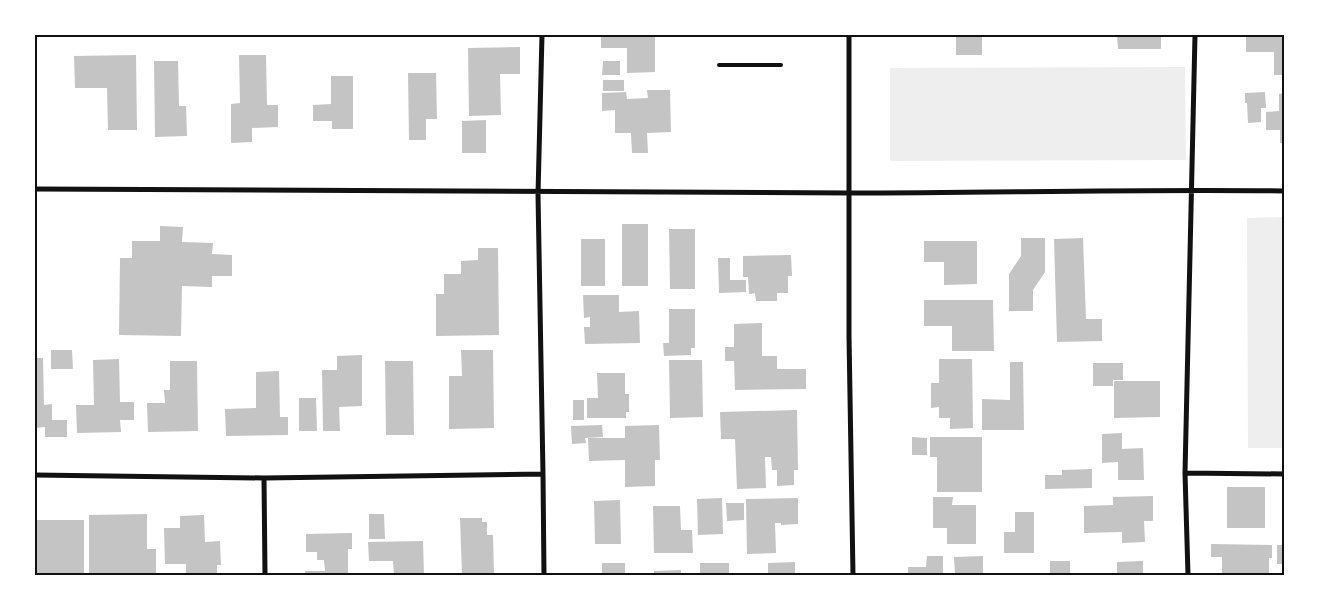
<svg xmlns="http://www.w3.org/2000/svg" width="1319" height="610" viewBox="0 0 1319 610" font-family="Lato,sans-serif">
<rect width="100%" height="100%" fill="#fff"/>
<!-- green -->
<path fill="#eee" d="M1185 67 1186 160 890 161V68Z
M1284 217V448H1248L1247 218Z"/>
<!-- building -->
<path fill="#c4c4c4" d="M601 35H655V72L627 73V48H601Z
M956 35H982V55H956Z
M1117 35H1161V49H1118Z
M1246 35H1284V75H1274V52H1246Z
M520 47V74H500L501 115 469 116 468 48Z
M136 55 137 130H108L107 88H75L74 56Z
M239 55H266L267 105H278V127L252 128V142L231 143V104L240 103Z
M154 61H178L179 106H186L187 136 155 137Z
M603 61H620V75H602Z
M408 73H436L437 119H426V140H409Z
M331 76H353V129H332V121H313V105L331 104Z
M603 80H624V91H603Z
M647 90H670L671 132 647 133 648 153H632L631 133H615V110L602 111V93L626 92 627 99 648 98Z
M1265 92 1266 108H1261V122L1248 123 1247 103H1245V93Z
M1284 93V143H1280V130H1266V112L1279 111V94Z
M486 120V153H462V121Z
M622 224H648V286H622Z
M160 226 183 227 182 242 213 243 212 254 232 255V276H212V287L182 286 181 336 119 335 120 258H132V241H160Z
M669 229H695V289H670Z
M1021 238H1045V272L1033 290V311H1009V274L1021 256Z
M1083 238 1086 319H1102V341L1057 342 1054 239Z
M581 239H605V286H581Z
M924 241H977V284L944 285V262H924Z
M478 248H498L499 335 436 336V294H444V274H461V261L478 260Z
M791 255 792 276H788V293H777V301H756L755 293 749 294 748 277H743V256Z
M718 258H730V280H746V292L719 293Z
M583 295H619V312L639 311 640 343 585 344 584 327H590V317L584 318Z
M924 300H993L994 351H952V326H924Z
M669 309H695V348H691V355L664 356 663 343H669Z
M762 323V356H777V369H806V389L735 390 734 361H725V347H734V324Z
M51 350H72L73 369H51Z
M461 350H493L494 428 449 429V376H462Z
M362 355V406L339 407 340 431H323L322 370H337V356Z
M35 358H43L44 405 52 404V420H67V437H45V427L35 428Z
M119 359 120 402H134V420H120L121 432 77 433 76 405H94L93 360Z
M939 359H972L973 428 950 429V418H939V407L931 408V383H939Z
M669 360H702L703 417 670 418Z
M170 361H197L198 431 148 432 147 403H165L164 390H170Z
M385 361H413L414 435H386Z
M1010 362H1023L1024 430H982V399L1010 400Z
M1093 363H1123V380H1113V386H1093Z
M279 371 280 417H288V435L226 436 225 409 256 408V372Z
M597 373H625V394H629V412H626V418H587V398H598Z
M1114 381H1160V417L1114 418Z
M299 398H316L317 431H299Z
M573 400H584V420H573Z
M797 410 798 470H794V485L777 486V470H772L771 457H765L766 488 737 489 735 439H721L720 412Z
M602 425 603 437 585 438 586 443 572 444 571 426Z
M659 425 660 460H655V486L625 487V460L589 461 588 438H625V426Z
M1122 433V449L1143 448 1144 480H1118V462L1102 463V434Z
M912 437 927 438V455H912Z
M930 437H982V492H937V457H930Z
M1092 469V488L1045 489V475H1062V470Z
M1227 487H1265V528H1227Z
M1153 496V521H1144L1145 542 1122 543V532L1084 533V506L1113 505V497Z
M933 497H953L952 505H976V544H947V528H933Z
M722 498 723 534 698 535 697 499Z
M798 498V524L781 525V523H775L776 553 747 554 746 499Z
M620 500 621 544H595L594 501Z
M726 503H744V520L727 521Z
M653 506H680L681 530H692L693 553H654Z
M1015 512H1034V553H1004V532H1015Z
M147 514V549H156V575H89V515Z
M369 514H384L385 539H369Z
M204 515 205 542 220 541 221 565H217V575H186V564H165L164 528H180V516Z
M460 518H482V522H487V535H493L494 575H462Z
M35 520H84V575H35Z
M352 533V549H348V575H306L305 571H325L324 560H317V552H306V534Z
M423 541 424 575H394L393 561H369L368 542Z
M1211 544 1272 545V558H1269V575H1222V557H1211Z
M1277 545H1284V564H1277Z
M927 556H943V575H908V567H926Z
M983 556V575H955L954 557Z
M1050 561H1070V575H1050Z
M1143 561V575H1117V562Z
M795 562V575H768V563Z
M602 563H625V575H602Z
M700 563H729V575H700Z
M681 570V575H654V571Z"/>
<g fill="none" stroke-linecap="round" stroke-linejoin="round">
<!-- service -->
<path stroke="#111" stroke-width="4" d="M719 65H781"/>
<!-- minor -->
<path stroke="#111" stroke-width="5" d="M542 35 538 194 543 474 544 575
M849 35V336L853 575
M35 189C307 192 579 193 851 193 995 193 1140 189 1284 191
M1185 473 1284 474
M35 475 264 478 543 474
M264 478 265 575
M1188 575 1185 473 1195 35"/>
</g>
<!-- border -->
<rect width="1319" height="610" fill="none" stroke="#ffffff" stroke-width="72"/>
<rect x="36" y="36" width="1247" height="538" fill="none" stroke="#111" stroke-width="2"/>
</svg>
